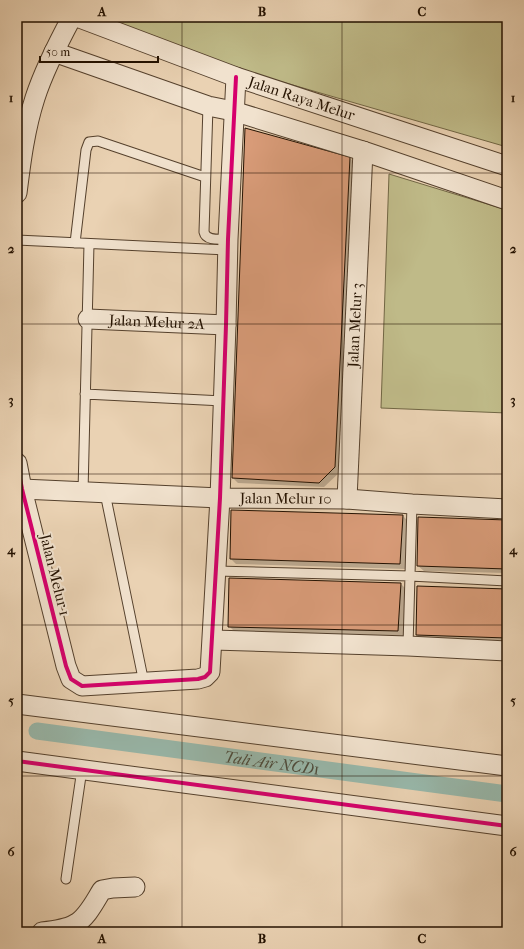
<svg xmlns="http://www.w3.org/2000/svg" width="524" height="949" viewBox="0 0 524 949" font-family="'IM FELL French Canon',serif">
<rect width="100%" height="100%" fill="#ead2b3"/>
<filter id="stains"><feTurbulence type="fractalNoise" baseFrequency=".005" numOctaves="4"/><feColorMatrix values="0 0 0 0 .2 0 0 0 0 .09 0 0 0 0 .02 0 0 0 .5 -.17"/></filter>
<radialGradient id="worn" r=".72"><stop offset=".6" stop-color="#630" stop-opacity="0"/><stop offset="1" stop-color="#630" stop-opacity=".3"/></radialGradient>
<!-- green -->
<path fill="#bfba88" stroke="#716644" d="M99 17H507V147L227 66Z
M389 174 507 210V413L381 408Z"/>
<!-- shadow -->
<path fill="#0003" d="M350 158 355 163 340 472 324 487 238 483 233 478Z
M403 516 408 521 405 569 236 564 231 559Z
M507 521V573L424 571 418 566Z
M401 584 406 589 403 636 234 631 229 626Z
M507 590V642L422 640 417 635Z"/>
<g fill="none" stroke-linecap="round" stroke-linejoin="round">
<!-- canal -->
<path stroke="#98b8ab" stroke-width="17" id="s1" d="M37 731 507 794"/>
</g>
<!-- building -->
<path fill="#d89b78" stroke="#231100" d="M245 128 350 157 335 467 319 483 232 478Z
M231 510 403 515 400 564 230 559Z
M418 517 507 520V569L417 566Z
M229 578 401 583 398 631 228 627Z
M417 586 507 589V638L416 635Z"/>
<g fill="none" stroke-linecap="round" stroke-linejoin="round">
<defs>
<path id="lane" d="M208 106 204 232C206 241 219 239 228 239
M17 240 227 250
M75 243 86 150 89 142 98 141 205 177
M85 394 223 401
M83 492 89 244
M105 493 144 683
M216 571 410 576 507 581
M408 646 412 504
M66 879 82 769"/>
<g id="street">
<path id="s2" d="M77 17 236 77 507 166"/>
<path d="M54 52 208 106 233 111 363 151 507 200"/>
<path d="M17 193C21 161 25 129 35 98 44 70 58 43 72 17"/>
<path id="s3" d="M88 319 226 325"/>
<path d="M17 463 22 489 66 666 71 679 82 686 198 679 205 677 210 672 220 498 226 325 228 239 236 77"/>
<path id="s4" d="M17 490 22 489 220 498 347 499 412 504 507 509"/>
<path id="s5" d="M347 499 363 151"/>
<path d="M213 640 408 646 507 651"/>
<path d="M17 704 507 766"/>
<path d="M17 761 507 826"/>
<path d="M42 932C51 931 67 929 75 924 87 918 95 901 102 890L113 888 135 887"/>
</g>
</defs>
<!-- lane casing -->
<use href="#lane" stroke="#55412d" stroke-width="11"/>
<!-- street casing -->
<use href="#street" stroke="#55412d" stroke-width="21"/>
<!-- lane -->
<use href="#lane" stroke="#f1e2ce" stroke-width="9"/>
<!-- street -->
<use href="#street" stroke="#f1e2ce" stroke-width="19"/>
<defs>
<path id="cycleway" d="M17 463 22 489 66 666 71 679 82 686 198 679 205 677 210 672 220 498 226 325 228 239 236 77
M17 761 507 826"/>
</defs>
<!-- cycleway casing -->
<use href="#cycleway" stroke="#f1e2ce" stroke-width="6"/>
<!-- cycleway -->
<use href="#cycleway" stroke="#d6006c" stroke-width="4"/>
</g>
<!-- grid -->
<path fill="none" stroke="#231100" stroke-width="1" stroke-opacity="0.55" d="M182 17V932M342 17V932M17 173H507M17 324H507M17 474H507M17 625H507M17 776H507"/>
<g text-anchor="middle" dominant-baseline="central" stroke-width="4" stroke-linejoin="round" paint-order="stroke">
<!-- street labels -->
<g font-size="15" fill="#231100" stroke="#f1e2ce">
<text stroke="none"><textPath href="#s2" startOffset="239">Jalan Raya Melur</textPath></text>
<text stroke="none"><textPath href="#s3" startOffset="69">Jalan Melur 2A</textPath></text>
<text stroke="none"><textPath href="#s5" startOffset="174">Jalan Melur 3</textPath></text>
<text stroke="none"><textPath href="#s4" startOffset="269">Jalan Melur 10</textPath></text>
<text transform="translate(55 575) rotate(76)">Jalan Melur 1</text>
</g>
<!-- water labels -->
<g font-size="16" font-style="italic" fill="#4c4b3c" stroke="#f1e2ce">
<text stroke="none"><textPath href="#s1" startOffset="237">Tali Air NCD1</textPath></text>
</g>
</g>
<!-- margin -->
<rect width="524" height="949" fill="none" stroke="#ead2b3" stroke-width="44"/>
<!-- scale -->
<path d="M40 56v6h118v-6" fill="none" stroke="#231100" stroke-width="2"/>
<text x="46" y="56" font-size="12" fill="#231100" stroke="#f1e2ce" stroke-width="3" paint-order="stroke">50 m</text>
<rect x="22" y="22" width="480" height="905" fill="none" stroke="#231100" stroke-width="1.5"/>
<g font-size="13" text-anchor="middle" font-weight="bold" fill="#231100">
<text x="102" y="16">A</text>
<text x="262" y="16">B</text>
<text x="422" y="16">C</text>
<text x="11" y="102">1</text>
<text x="513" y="102">1</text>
<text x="11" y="253">2</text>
<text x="513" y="253">2</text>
<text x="11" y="404">3</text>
<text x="513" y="404">3</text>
<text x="11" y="554">4</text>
<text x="513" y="554">4</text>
<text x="11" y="705">5</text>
<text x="513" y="705">5</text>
<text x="11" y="856">6</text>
<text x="513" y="856">6</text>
<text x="102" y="943">A</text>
<text x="262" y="943">B</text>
<text x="422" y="943">C</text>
</g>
<rect width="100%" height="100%" filter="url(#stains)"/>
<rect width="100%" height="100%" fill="url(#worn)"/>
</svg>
